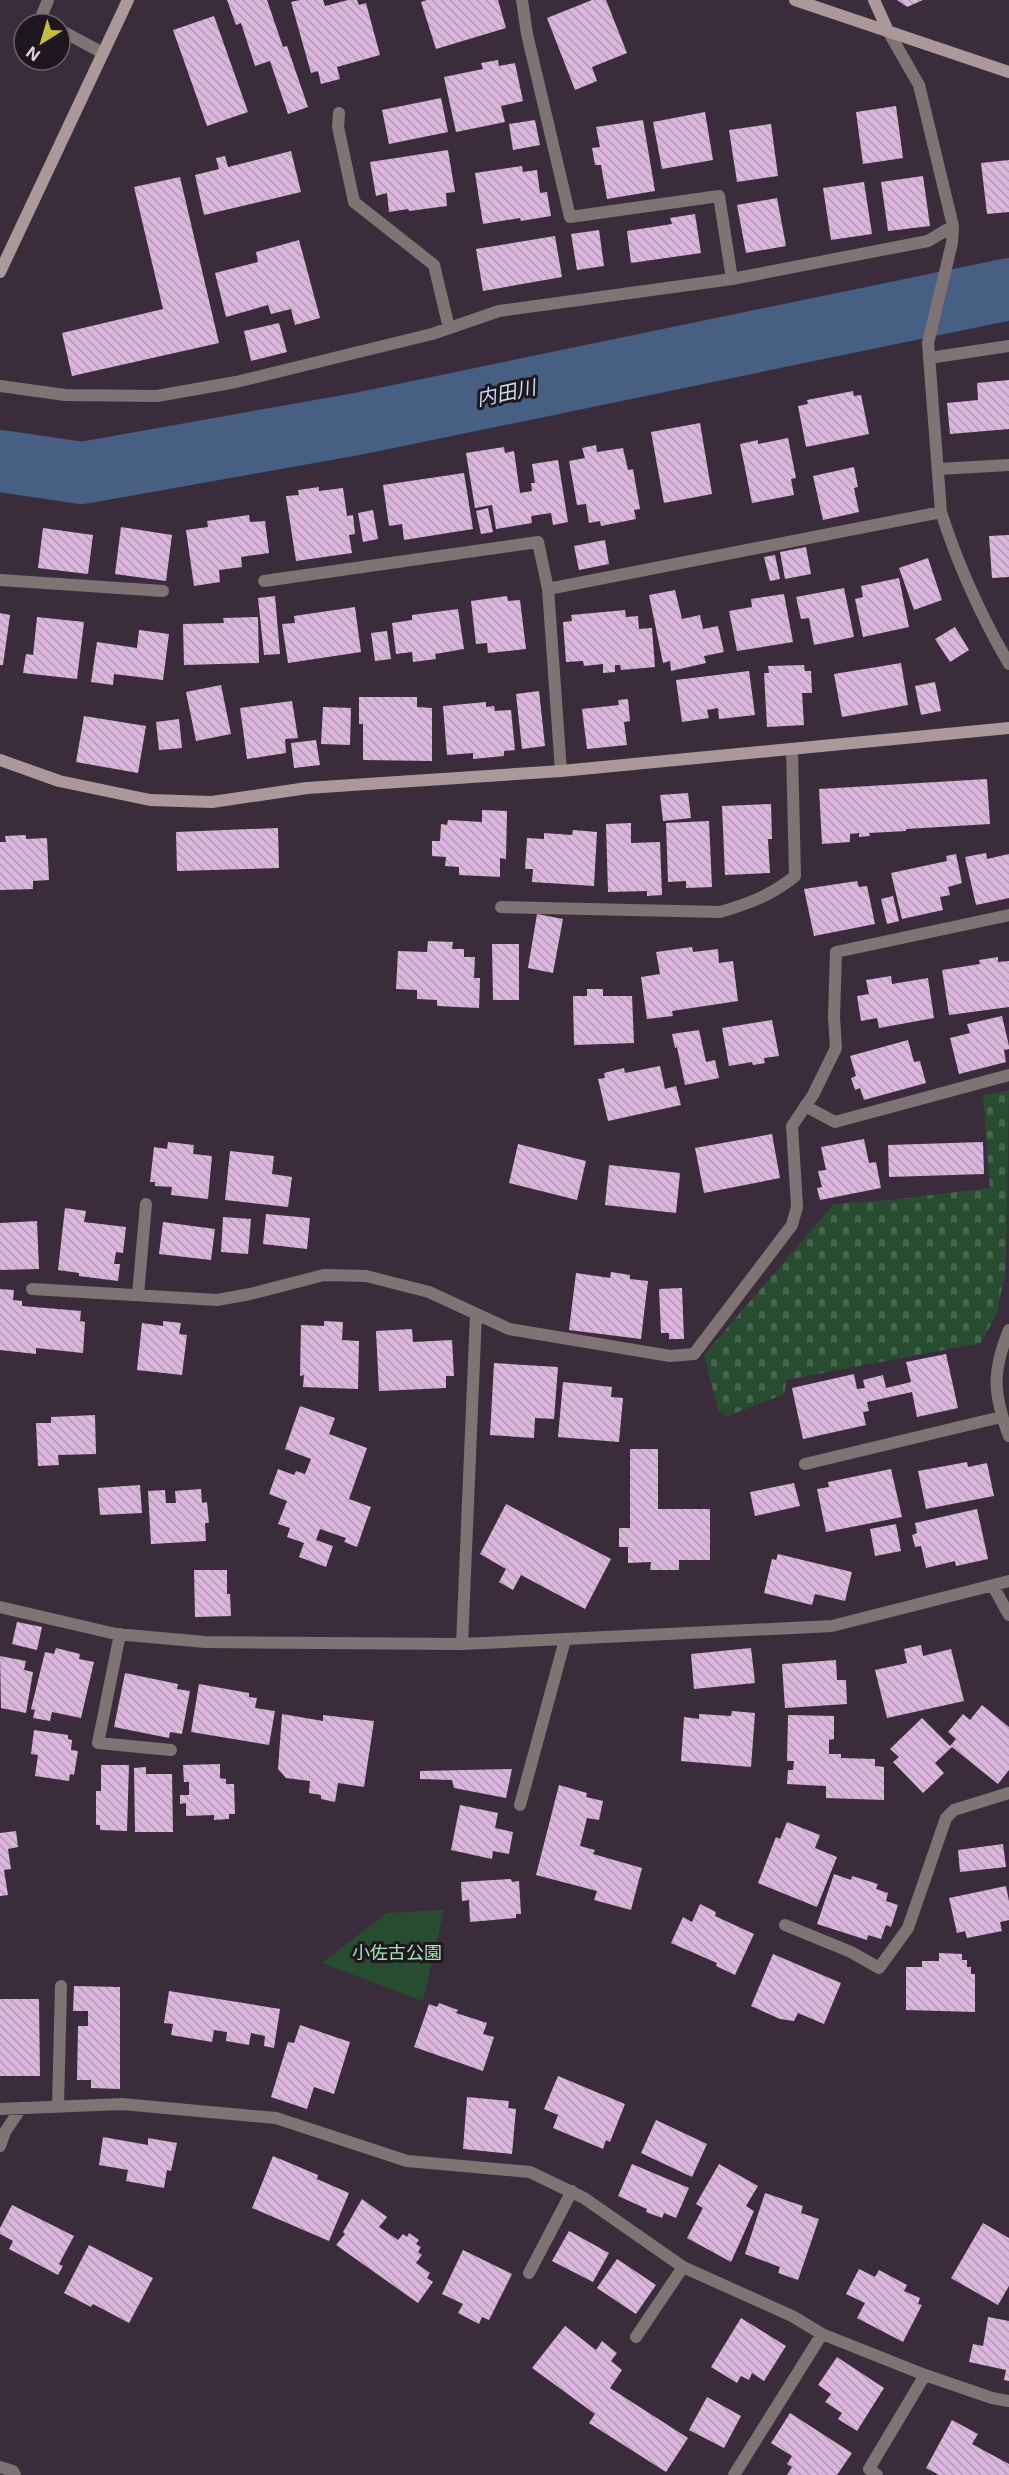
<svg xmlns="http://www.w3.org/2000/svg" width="1009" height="2475" viewBox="0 0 1009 2475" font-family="Inter,'Noto Sans JP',sans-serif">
<defs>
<pattern id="cemetery-stones" width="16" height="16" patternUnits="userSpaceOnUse" patternTransform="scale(1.5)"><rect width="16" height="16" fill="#284c30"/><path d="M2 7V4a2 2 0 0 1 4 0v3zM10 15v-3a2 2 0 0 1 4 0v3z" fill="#47654e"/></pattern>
<pattern id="building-back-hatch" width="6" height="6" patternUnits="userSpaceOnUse" patternTransform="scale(1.5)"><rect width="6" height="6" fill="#dbb6dc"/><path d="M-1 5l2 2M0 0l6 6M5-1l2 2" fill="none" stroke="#b598b6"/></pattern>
</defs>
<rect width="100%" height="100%" fill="#3b2c3c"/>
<!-- green -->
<path fill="#284c30" d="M444 1910 423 2001 322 1963 387 1913Z"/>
<!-- cemetery -->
<path fill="url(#cemetery-stones)" d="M1009 1090 1006 1271 996 1315 981 1343 786 1380 785 1394 725 1417 723 1411 719 1413 704 1355 834 1204 890 1200 990 1188 983 1097 984 1095Z"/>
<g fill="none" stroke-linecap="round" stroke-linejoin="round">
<!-- river -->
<path stroke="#465f83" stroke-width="62" d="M0 461 82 473 357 424 1009 289"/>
</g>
<!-- building -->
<path fill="url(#building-back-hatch)" d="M227 0H267L283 47 287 46 308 107 288 114 270 61 255 66 241 23 236 25Z
M300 0H323L325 6 348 0H357L359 5 366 3 380 55 337 67 340 79 321 84 318 71 311 73 291 2Z
M427 0H498L506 28 436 49 421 2Z
M592 0H606L627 53 592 67 597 81 575 90 547 18Z
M897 0H923L907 7Z
M214 16 248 112 207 126 173 30Z
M498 60 499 66 515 63 523 101 501 106 505 122 456 132 444 77 483 69 481 63Z
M441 98 448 132 389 144 382 110Z
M896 106 903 158 863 164 856 112Z
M705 112 713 160 662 169 653 122Z
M535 120 540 145 513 150 509 124Z
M643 120 655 191 607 199 601 165H595L592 148 600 147 596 127Z
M771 124 778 176 737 182 729 130Z
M448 150 455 192 446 193 447 206 409 211 408 209 389 212 387 193 376 196 370 162Z
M291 151 301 192 204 215 195 175 219 169 216 158 225 156 228 167Z
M1009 160V212L987 214 981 163Z
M522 166 523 172 537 170 540 193 547 192 551 216 521 221 520 218 483 224 475 173Z
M923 176 930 226 888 231 881 182Z
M180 177 219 343 72 376 62 333 163 309 134 187Z
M864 182 872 234 831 240 823 188Z
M777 198 786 246 746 253 737 205Z
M695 214 701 253 631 263 627 231 672 224 670 218Z
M599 230 604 266 577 270 571 234Z
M555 236 562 277 483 291 476 249Z
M299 240 320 318 295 325 291 309 271 314 268 305 226 317 215 273 258 262 256 252Z
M279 323 287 352 251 361 244 331Z
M1009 380V429L950 434 947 403 978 400 977 383Z
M853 391 854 396 861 395 869 434 806 447 798 406 808 404 807 400Z
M700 423 712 494 664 503 651 432Z
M788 438 796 478 791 479 794 495 752 503 740 444 758 440V444Z
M596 445 597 452 623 448 628 470 633 469 640 509 634 510 636 519 601 526 600 521 589 523 586 504 577 505 569 461 585 458 582 448Z
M504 447 505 453 514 451 520 493 532 491 531 483H535L532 464 558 460 568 522 553 525 551 513 531 516 532 523 496 529 492 505 475 508 466 453Z
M854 467 858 487 854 488 859 512 823 520 813 476Z
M464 473 473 529 404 540 402 524 389 526 383 485Z
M319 487V491L343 488 347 516 353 515 355 534 349 535 352 553 296 561 286 496 299 495 298 490Z
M488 508 493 532 481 534 476 511Z
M373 510 378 539 363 542 358 513Z
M249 515 250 522 265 521 269 553 241 557 242 567 219 570 220 582 194 586 186 530 208 527 207 521Z
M121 527 172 535 166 581 115 574Z
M43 528 93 535 88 574 38 568Z
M1009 535V577L992 578 989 536Z
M605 540 609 564 579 570 574 546Z
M806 547 811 574 785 579 780 552Z
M775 555 780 579 770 581 764 557Z
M928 558 942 600 914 610 899 568Z
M899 578 909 627 863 637 855 599 863 597 861 586Z
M844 588 854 637 814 645 809 618 801 619 796 597Z
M675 590 682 619 700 615 703 629 718 626 724 652 704 656 706 663 671 671 670 661 663 663 649 595Z
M784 594 793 642 737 651 729 611 752 607 751 599Z
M275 596 280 654 264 655 258 598Z
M507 596 508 601 520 600 526 649 488 653 487 643 476 644 471 601Z
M355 607 361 652 288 663 282 624 295 623 294 616Z
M458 609 464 649 435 654 436 659 413 662 412 652 396 654 392 623 412 620V615Z
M625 610 626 617 638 616 639 629 652 628 655 667 621 670 620 665H615V672L603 673V664L584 666 583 661 566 662 563 622 572 621 571 615Z
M0 613 10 615 3 665H0Z
M37 617 84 622 77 679 23 673 26 654 33 655Z
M258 617 259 663 184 665 183 624 224 623 223 618Z
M955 627 969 650 950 662 935 639Z
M139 630 169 634 163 680 114 674 113 685 91 682 97 642 137 648Z
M387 631 391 659 375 661 371 633Z
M901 663 908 705 842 717 834 674Z
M804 665 805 671H811L812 693H802L804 725 767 727 764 673H769L768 666Z
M749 671 755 715 719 719 718 708 707 710 709 718 682 722 676 680Z
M935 682 941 711 921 715 915 686Z
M221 685 231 734 196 741 186 692Z
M539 691 545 746 522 749 516 694Z
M359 697H417V707L432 708V761L363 760V724H359Z
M628 699 630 721 624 722 627 745 587 749 582 709 619 705 618 700Z
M292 701 298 738 285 739 286 753 247 759 240 708Z
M486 702V707L494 706 495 711 511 710 515 750 504 751V756L473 759V753L447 755 443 706Z
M323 707 351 708 350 745 321 744Z
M84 716 146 726 138 773 76 762Z
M179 719 182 748 159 750 156 722Z
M316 740 320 765 294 768 291 743Z
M987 779 990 824 906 829V831L869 833 870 836 859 837V833L850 834V842L822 844 819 789Z
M688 793 691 818 663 821 660 795Z
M771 804 772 839H768L770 873 725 875 722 806Z
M482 810 507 811 506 859 500 858V877L459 875V867L445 866 446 857 432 856V841H440L441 824 447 825 448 820 482 822Z
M709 821 712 887 686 888V881L668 882 666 823Z
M631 823V843L660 842 662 895 647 896V891L608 892 606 824Z
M278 828 279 868 177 871 176 832Z
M573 830 597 832 594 886 532 882 533 869H525L527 838 544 839V833L572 835Z
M26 835V839L47 838 49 880 33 881V889L0 890V842H6L5 836Z
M986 853 987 859 1009 854V898L976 905 965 857Z
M956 854 962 883 948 887 950 895 940 897 943 910 902 919 891 873 947 861 946 856Z
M857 881 859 887 867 886 875 924 814 936 804 889Z
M893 896 899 921 887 924 881 899Z
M537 914 563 919 553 973 528 968Z
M428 941 453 942 452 949H464V957H475L474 978H480L479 1008 437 1006V1000L417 999V990L396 989 398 951 427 952Z
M492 944H519V1000H493Z
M692 947 693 952 718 949 719 963 733 961 738 1001 672 1011 673 1016 647 1019 641 977 660 974 656 952Z
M998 957V962L1009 961V1007L949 1015 942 970 980 964 979 960Z
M891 976 892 984 928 978 934 1018 879 1028 877 1018 861 1021 857 996 869 994 866 980Z
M587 989H603V996H632L634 1043 574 1045 573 996H587Z
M1002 1016 1009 1046V1049L1004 1050 1006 1062 959 1074 950 1038 970 1033 967 1024Z
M772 1020 779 1056 764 1058 765 1063 753 1065 752 1062 729 1066 722 1028Z
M699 1030 706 1062 715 1060 719 1078 685 1085 677 1047 675 1048 672 1034Z
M908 1040 914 1062 920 1061 926 1083 864 1100 860 1088 855 1090 851 1078 856 1076 850 1056Z
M660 1066 665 1089 676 1086 681 1105 608 1121 598 1079 605 1078 604 1073 624 1068 625 1073Z
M772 1134 780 1178 704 1193 695 1148Z
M864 1139 869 1163 876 1162 881 1188 820 1200 817 1188 822 1187 818 1171 826 1170 821 1147Z
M168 1142 194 1145 193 1154 212 1156 208 1199 171 1195 172 1187 155 1186V1182H150L154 1147 167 1149Z
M983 1142 984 1174 889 1177 888 1145Z
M518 1144 586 1161 577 1200 509 1183Z
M230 1151 274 1156 272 1174 292 1177 288 1207 225 1200Z
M609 1165 680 1173 676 1213 605 1205Z
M65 1208 86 1211 84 1222 126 1227 123 1253 116 1252 114 1264H120L118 1281 79 1276V1273L58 1270Z
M266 1214 310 1218 307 1249 263 1244Z
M223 1217 251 1219 248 1254 221 1252Z
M37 1221 39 1269 0 1270V1223Z
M163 1222 215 1229 211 1260 159 1254Z
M611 1272 630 1275V1279L648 1281 641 1339 569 1330 576 1273 610 1278Z
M682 1288 684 1339H669V1333H661L659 1289Z
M0 1289 14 1290 13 1300 22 1301V1306L81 1311 80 1321 85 1322 83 1353 36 1348V1354L0 1350Z
M163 1321 181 1323 179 1334 187 1335 182 1375 137 1370 142 1323 163 1326Z
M324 1321 343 1322 342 1340 359 1341 358 1389 303 1387 304 1375 300 1376 301 1325 324 1326Z
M412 1329 413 1342 452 1340 454 1376H446V1388L379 1391 376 1331Z
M946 1354 958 1408 917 1417 912 1392 867 1402 869 1411 863 1412 866 1425 803 1439 792 1388 854 1374 857 1389 865 1388 863 1380 883 1375 886 1388 911 1382 906 1362Z
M494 1363 558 1367 554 1419 535 1418 534 1438 490 1435Z
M563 1382 612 1387 611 1397 623 1398 619 1442 558 1437Z
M300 1406 335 1418 329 1434 367 1448 349 1499 371 1507 357 1547 344 1542 346 1538 320 1529 316 1540 333 1546 326 1567 299 1557 304 1543 287 1537 290 1528 278 1524 287 1501 269 1494 278 1469 294 1475 296 1471 305 1474 311 1459 285 1449Z
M95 1415 96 1454 58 1455 59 1465 38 1466 36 1423H51V1417Z
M630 1449H658V1509H710V1560H679V1570H650L651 1562 628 1563V1547H619V1528H630Z
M967 1462 968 1467 987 1463 994 1496 926 1509 918 1471Z
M891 1469 902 1517 826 1532 817 1489 829 1487 828 1482Z
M794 1483 800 1506 755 1516 750 1492Z
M140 1485 142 1513 100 1515 98 1488Z
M201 1489 202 1503 207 1502 209 1523H205L206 1541 151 1544 148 1491 165 1490 166 1503H176L175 1491Z
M506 1504 611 1559 585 1609 521 1575 513 1590 499 1582 506 1569 480 1554Z
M977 1509 988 1559 956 1566 955 1561 926 1568 921 1546 915 1547 912 1535 917 1533 915 1523Z
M896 1524 901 1551 875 1556 870 1529Z
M778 1554 852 1572 845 1601 815 1594 812 1605 764 1593 772 1559 776 1560Z
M194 1570H227V1594H230L231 1616 195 1617Z
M17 1622 42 1627 37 1650 12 1644Z
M921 1645 923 1656 951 1649 964 1701 887 1718 875 1670 907 1663 904 1649Z
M56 1648 80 1654 79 1659 94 1662 81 1718 52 1712 50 1721 33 1718 35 1710 31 1709 45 1652 54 1654Z
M751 1648 755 1683 694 1689 691 1654Z
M0 1656 26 1661 24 1670 33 1672 26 1713 1 1708Z
M836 1660 837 1680H846L847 1704 785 1708 782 1664Z
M125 1673 178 1684 177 1689 190 1691 182 1734 170 1732 169 1738 114 1727Z
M199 1684 249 1693V1697L257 1698 255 1708 275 1711 269 1745 191 1732Z
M982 1705 1009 1727V1770L998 1784 952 1747 935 1763 944 1773 923 1793 893 1762 899 1757 890 1749 922 1718 950 1746 956 1739 948 1732 963 1714 970 1720Z
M732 1711 755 1713 751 1767 681 1761 684 1717 699 1719V1714L731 1716Z
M282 1714 323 1721V1715L374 1721 364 1787 338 1783 335 1802 321 1799V1795L309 1793 310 1781 286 1778 278 1769Z
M788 1715 834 1716V1739L829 1740V1754H841V1758L875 1759V1766L884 1767V1800L826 1798V1786L787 1784 788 1770H793L794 1761H787Z
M34 1730 68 1735V1739L72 1740 71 1750 78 1751 74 1775 70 1774 69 1781 35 1776 38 1755 31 1754Z
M220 1764V1778L226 1779V1784H234L235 1814H229V1819L214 1820V1815L186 1816V1803L180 1804V1795H189V1782H184L183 1765Z
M101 1765H129L127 1831 100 1830V1825H96V1791H101Z
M146 1767V1774H172L173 1832H135L134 1768Z
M512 1769 506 1798 454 1788 452 1780 420 1779V1771Z
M559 1785 587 1793 586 1797 603 1801 599 1820 587 1818 580 1846 595 1850 593 1854 642 1868 631 1910 594 1900 597 1891 536 1875Z
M460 1805 498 1813 495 1828 513 1832 509 1854 493 1851 492 1859 451 1850Z
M787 1822 820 1835 815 1848 837 1857 817 1907 758 1883 776 1837 780 1839Z
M16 1831 18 1847 8 1849 11 1869 4 1870 8 1895 0 1896V1833Z
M1003 1844 1006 1867 960 1872 958 1850Z
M834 1874 851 1880 852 1876 878 1884 876 1889 888 1893 886 1901 898 1905 891 1927 886 1925 881 1939 868 1935 867 1940 817 1924Z
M511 1879 512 1882 519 1881 521 1914H516V1918L470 1922 469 1900 462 1901 461 1882Z
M1006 1886 1009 1901V1920L1000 1922 1002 1931 967 1938 965 1931 957 1933 949 1898Z
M700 1904 716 1912 715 1916 754 1934 735 1975 716 1966 717 1963 671 1943 683 1917 692 1922Z
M939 1953 962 1954V1960H967V1967H971V1974H975V2012L906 2010V1967H922V1961H939Z
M773 1954 841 1983 824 2024 798 2013 794 2021 780 2019 751 2006Z
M74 1986 120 1987V2089L91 2088V2080H77L78 2026H88V2011H73Z
M169 1991 280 2009 274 2048 264 2046 265 2036 251 2033 249 2045 226 2041 227 2032 214 2030 212 2042 171 2035 173 2024 164 2023Z
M0 1999H39L40 2076H0Z
M439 2003 458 2010 456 2013 487 2023 483 2034 494 2037 483 2071 414 2047 429 2004 437 2007Z
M300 2025 350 2042 334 2094 314 2087 307 2109 271 2097 288 2042 294 2043Z
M558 2076 625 2104 610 2142 606 2140 603 2149 553 2128 558 2115 544 2109Z
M467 2097 509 2101 508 2108 516 2109 512 2154 463 2149Z
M656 2120 707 2144 692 2177 641 2153Z
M103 2137 148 2145V2138L177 2143 171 2171 167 2170 164 2188 126 2181 128 2170 99 2165Z
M273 2156 318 2175 317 2179 349 2193 329 2241 252 2208Z
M632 2164 689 2188 676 2218 664 2213 662 2218 646 2212 647 2209 618 2196Z
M719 2164 758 2186 746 2206 754 2211 731 2262 687 2238 703 2208 696 2204Z
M765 2193 803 2206 801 2213 819 2219 798 2280 778 2273 780 2267 745 2254Z
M362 2199 387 2217 379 2227 398 2240 403 2234 407 2237 409 2233 419 2240 416 2244 421 2247 418 2252 422 2255 416 2263 430 2273 427 2278 433 2282 418 2303 336 2245 345 2234 343 2232Z
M12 2205 74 2236 59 2264 63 2266 58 2275 9 2249 13 2241 0 2234V2228Z
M983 2223 1009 2238V2286L998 2305 951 2278Z
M569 2231 609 2253 593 2282 552 2261Z
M89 2245 153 2278 129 2323 93 2304 91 2307 64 2293Z
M463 2250 512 2274 489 2320 482 2317 479 2324 458 2313 463 2304 442 2294Z
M617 2259 656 2285 636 2314 597 2288Z
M859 2269 875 2277 879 2270 907 2285 904 2291 920 2298 918 2304 922 2305 903 2342 857 2318 865 2303 846 2294Z
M988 2317 1009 2321V2381L1004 2380 1006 2370 969 2362 973 2344 983 2346Z
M741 2318 786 2346 764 2381 752 2373 749 2380 741 2376 737 2383 711 2367Z
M565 2326 596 2350 602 2341 617 2353 611 2361 622 2370 610 2388 688 2438 666 2472 589 2423 595 2414 532 2368Z
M837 2357 884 2388 857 2431 838 2419 842 2413 825 2402 831 2394 818 2385Z
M707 2397 741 2416 724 2448 689 2430Z
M790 2413 852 2453 837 2475H787L792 2467 787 2464 792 2456 771 2443Z
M952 2420 978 2434 972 2444 1009 2464V2475H939L926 2468Z"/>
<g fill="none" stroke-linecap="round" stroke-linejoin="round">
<!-- lane -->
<path stroke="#807374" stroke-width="12" d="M929 358 1009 346
M520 1805 565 1640"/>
<!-- street -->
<path stroke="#807374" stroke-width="12" d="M48 0 40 20 48 24
M522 0 527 34 570 217 719 196 732 279
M60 30 103 53
M888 31 919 85 953 226 952 243 928 343 941 512C958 565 981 616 1009 664
M339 113 338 127 354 202 434 265 449 328
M0 386 65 395 157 396 236 382 432 334 499 311 732 279 928 241 953 226
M938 469 1009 465
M0 580 163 591
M264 581 538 542 548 589 561 771
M548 589 941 512
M501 907 720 912C748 904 772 895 795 876L792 749
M805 1106 835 1122 1009 1075
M32 1289 217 1300 250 1294 324 1275 366 1276 429 1292 509 1329 670 1356 694 1354 792 1225 797 1207 792 1126 813 1095 836 1048 834 1017 836 952 1009 915
M138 1295 146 1204
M1009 1330C992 1371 993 1394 1009 1436
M805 1464 1001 1417
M993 1586 1009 1615
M0 1607 116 1634 205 1642 462 1644 832 1626 1009 1581
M120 1634 98 1743 171 1750
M462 1644 476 1314
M785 1925 851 1952 879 1968 908 1928 946 1818 954 1810 1009 1793
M58 2107 61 1986
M0 2109 122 2104 276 2118 407 2161 530 2172 584 2198 683 2267 792 2316 822 2334 925 2375 992 2398 1009 2401
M0 2146 5 2132 21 2108
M529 2273 572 2191
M636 2337 683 2267
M0 2467 13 2471 15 2475
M734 2475 822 2334
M877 2475 869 2469 925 2375"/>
<!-- secondary -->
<path stroke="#ac9899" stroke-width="12" d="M795 0 1009 72
M874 0 888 31
M0 272 128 0
M0 760 59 781 150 800 212 802 307 788 561 771 1009 728"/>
</g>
<g text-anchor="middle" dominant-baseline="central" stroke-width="6" stroke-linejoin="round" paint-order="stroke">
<!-- park labels -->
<g font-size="18" fill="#a4e4b1" stroke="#1e171e">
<text x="397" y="1952">小佐古公園</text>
</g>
<!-- water labels -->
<g font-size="20" font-style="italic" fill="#cadcf4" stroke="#1e171e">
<text transform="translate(506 393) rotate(-12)">内田川</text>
</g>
</g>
<!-- north arrow -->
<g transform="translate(42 42) rotate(217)"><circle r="28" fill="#1e171e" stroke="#6a626b" stroke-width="1.5"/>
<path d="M0-4.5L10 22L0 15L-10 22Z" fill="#c4bc3d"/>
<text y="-9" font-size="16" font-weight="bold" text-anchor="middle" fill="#ddd3de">N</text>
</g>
</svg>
